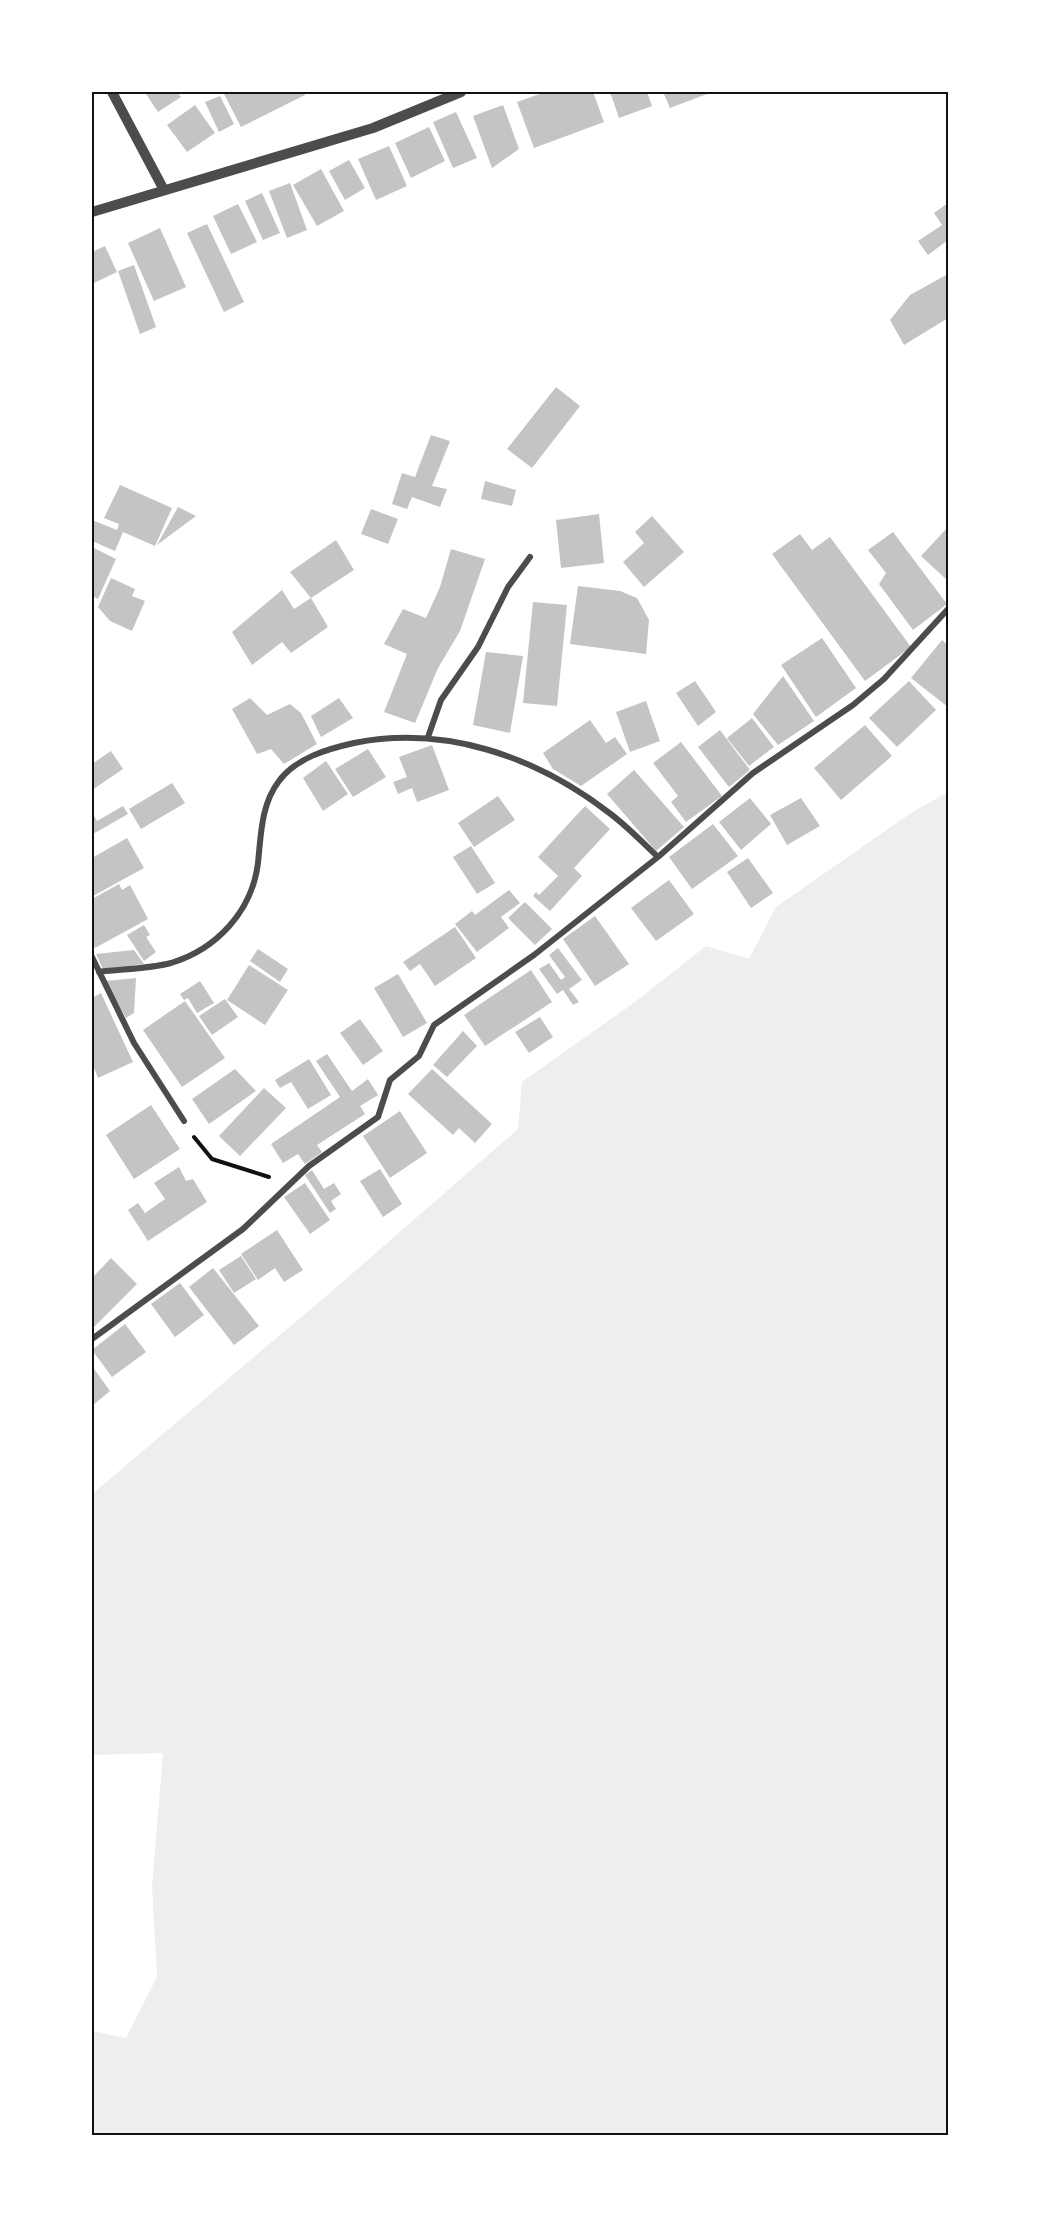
<svg xmlns="http://www.w3.org/2000/svg" width="1040" height="2227" viewBox="0 0 1040 2227" font-family="Helvetica,sans-serif">
<rect width="100%" height="100%" fill="#fff"/>
<!-- green -->
<path fill="#eee" d="M948 792V2135H92V2031L126 2038 157 1977 152 1887 163 1753 92 1755V1494L339 1285 518 1129 522 1082 635 1002 706 946 749 959 776 907 911 813Z"/>
<!-- building -->
<path fill="#c4c4c4" d="M150 92H177L181 97 158 112 146 94Z
M223 92H303L305 95 241 127Z
M545 92H593L604 122 534 148 517 102Z
M610 92H647L652 106 619 118Z
M663 92H707V94L670 108Z
M220 96 234 124 219 132 205 102Z
M195 105 215 133 187 152 167 125Z
M503 105 519 149 492 168 473 116Z
M456 112 477 158 453 168 433 122Z
M429 127 445 161 411 178 395 143Z
M389 146 407 186 376 200 358 159Z
M349 160 365 188 345 200 329 171Z
M321 169 344 211 317 226 293 185Z
M290 183 307 230 287 238 269 191Z
M262 193 280 233 263 240 245 201Z
M948 203V240L928 255 918 241 942 225 934 213Z
M238 204 257 242 231 254 213 216Z
M207 224 244 302 224 312 187 233Z
M160 228 186 287 154 301 128 243Z
M105 246 117 272 92 284V252Z
M134 265 156 327 140 334 118 271Z
M948 274V318L904 345 890 320 910 295Z
M556 387 580 406 532 468 507 449Z
M431 435 450 441 432 486 447 489 440 507 412 497 407 509 392 504 402 473 415 477Z
M485 481 516 490 512 506 481 499Z
M120 485 172 508 155 546 123 532 115 551 92 541V520L117 530 119 524 104 518Z
M178 507 196 516 157 545Z
M371 509 398 519 388 544 361 534Z
M599 514 604 563 561 568 556 520Z
M652 516 684 552 644 587 623 562 644 543 635 532Z
M948 527V581L921 556Z
M893 532 947 604 913 630 879 584 886 573 868 550Z
M800 534 812 550 830 537 911 647 865 681 772 554Z
M336 540 354 570 311 598 290 572Z
M92 547 116 559 98 599 92 596Z
M451 549 485 559 460 631 438 668 415 723 384 712 407 654 384 644 403 609 426 618 440 587Z
M111 578 135 589 132 596 145 601 132 631 110 621 98 607Z
M578 586 620 591 637 598 649 620 646 654 570 644Z
M282 590 294 609 311 598 328 627 291 653 282 642 252 665 232 632Z
M533 602 567 605 557 706 523 703Z
M822 638 856 688 816 717 781 665Z
M942 640 948 645V707L911 678Z
M486 652 523 656 510 733 473 725Z
M783 676 814 721 778 745 753 714Z
M695 681 716 712 698 726 676 693Z
M909 681 936 710 897 747 869 718Z
M250 698 267 715 290 704 301 713 317 744 284 764 271 749 257 754 232 709Z
M339 698 353 718 321 737 311 716Z
M646 701 660 741 630 752 616 712Z
M752 718 774 747 749 766 727 738Z
M590 720 606 743 615 737 627 754 581 786 553 769 543 753Z
M865 725 892 756 841 800 814 768Z
M720 730 750 770 729 787 698 747Z
M681 742 722 796 686 822 671 802 678 796 653 763Z
M432 745 449 790 417 802 412 788 398 794 393 782 407 777 399 757Z
M368 749 386 777 353 797 335 769Z
M111 751 123 769 92 790V764Z
M326 761 348 794 323 811 303 778Z
M634 770 684 827 656 851 607 794Z
M172 783 185 803 141 829 129 809Z
M498 796 515 820 474 847 458 823Z
M750 798 771 824 741 850 719 822Z
M801 798 820 826 787 845 770 815Z
M123 806 128 814 95 833 92 828V812L97 821Z
M585 806 610 829 574 868 582 876 550 911 533 896 536 892 539 895 558 876 538 857Z
M713 824 738 856 692 889 669 857Z
M127 838 144 868 93 896 92 858Z
M471 846 495 883 477 894 453 857Z
M748 858 773 893 751 908 727 872Z
M669 880 694 914 656 941 631 908Z
M119 884 122 890 130 885 148 919 95 948 92 941V899Z
M509 890 520 903 501 917 509 928 477 952 455 924 472 911 475 915Z
M525 902 552 929 535 945 508 918Z
M595 916 629 964 595 986 563 939Z
M144 925 150 935 146 937 156 952 144 961 127 935Z
M455 927 476 958 435 986 420 964 410 971 403 962Z
M558 948 582 980 569 989 579 1002 573 1005 563 990 557 994 539 969 549 963 561 980 565 977 549 955Z
M258 949 288 969 280 982 250 961Z
M134 950 144 964 103 969 96 954Z
M249 965 288 990 265 1025 227 1000Z
M531 970 552 1002 485 1046 464 1015Z
M398 974 427 1023 403 1037 374 988Z
M136 978 134 1013 126 1018 105 981Z
M200 981 214 1003 197 1013 188 998 184 1000 180 994Z
M101 993 133 1062 98 1078 92 1063V998Z
M225 999 238 1017 212 1035 199 1016Z
M185 1001 225 1058 182 1087 143 1030Z
M540 1017 553 1037 529 1053 515 1032Z
M360 1019 383 1051 363 1065 340 1033Z
M463 1031 477 1046 447 1077 433 1065Z
M327 1054 352 1091 368 1079 378 1095 360 1106 365 1114 317 1145 322 1152 305 1164 298 1154 283 1163 271 1144 340 1097 316 1061Z
M309 1059 331 1095 308 1109 291 1082 280 1088 275 1080Z
M235 1069 256 1091 209 1124 192 1099Z
M432 1069 492 1124 475 1143 459 1128 453 1135 408 1094Z
M264 1088 286 1108 240 1156 219 1136Z
M151 1105 180 1149 134 1179 106 1135Z
M400 1111 427 1153 390 1178 363 1136Z
M179 1167 186 1181 193 1179 207 1202 148 1241 128 1210 138 1203 145 1213 165 1199 154 1183Z
M380 1169 402 1204 383 1217 360 1181Z
M312 1170 324 1189 334 1183 341 1194 331 1201 336 1209 330 1213 305 1175Z
M305 1183 330 1220 310 1234 284 1197Z
M277 1230 303 1270 284 1282 275 1268 258 1280 241 1254Z
M241 1256 256 1279 234 1293 219 1270Z
M111 1258 137 1284 92 1329V1278Z
M213 1268 259 1326 234 1345 189 1287Z
M180 1283 204 1315 175 1337 151 1304Z
M125 1324 146 1352 112 1377 92 1350Z
M92 1366 110 1391 92 1406Z"/>
<g fill="none" stroke-linecap="round" stroke-linejoin="round">
<!-- path -->
<path stroke="#111" stroke-width="4" d="M194 1137 212 1159 269 1177"/>
<!-- minor -->
<path stroke="#4c4c4c" stroke-width="6" d="M428 737 441 700 478 647 508 587 530 557
M92 957 134 1043 184 1121
M99 972C122 969 148 969 171 963 217 949 252 911 258 863 261 835 261 804 279 781 296 758 327 749 354 743 445 725 535 756 608 812 626 825 642 842 658 857
M92 1339 243 1229 309 1166 378 1117 390 1080 419 1056 434 1025 534 955 658 857 753 773 853 705 884 679 948 609"/>
<!-- tertiary -->
<path stroke="#4c4c4c" stroke-width="10" d="M112 92 164 190
M92 212 373 128 461 92"/>
</g>
<!-- border -->
<rect width="1040" height="2227" fill="none" stroke="#ffffff" stroke-width="186"/>
<rect x="93" y="93" width="854" height="2041" fill="none" stroke="#111" stroke-width="2"/>
</svg>
